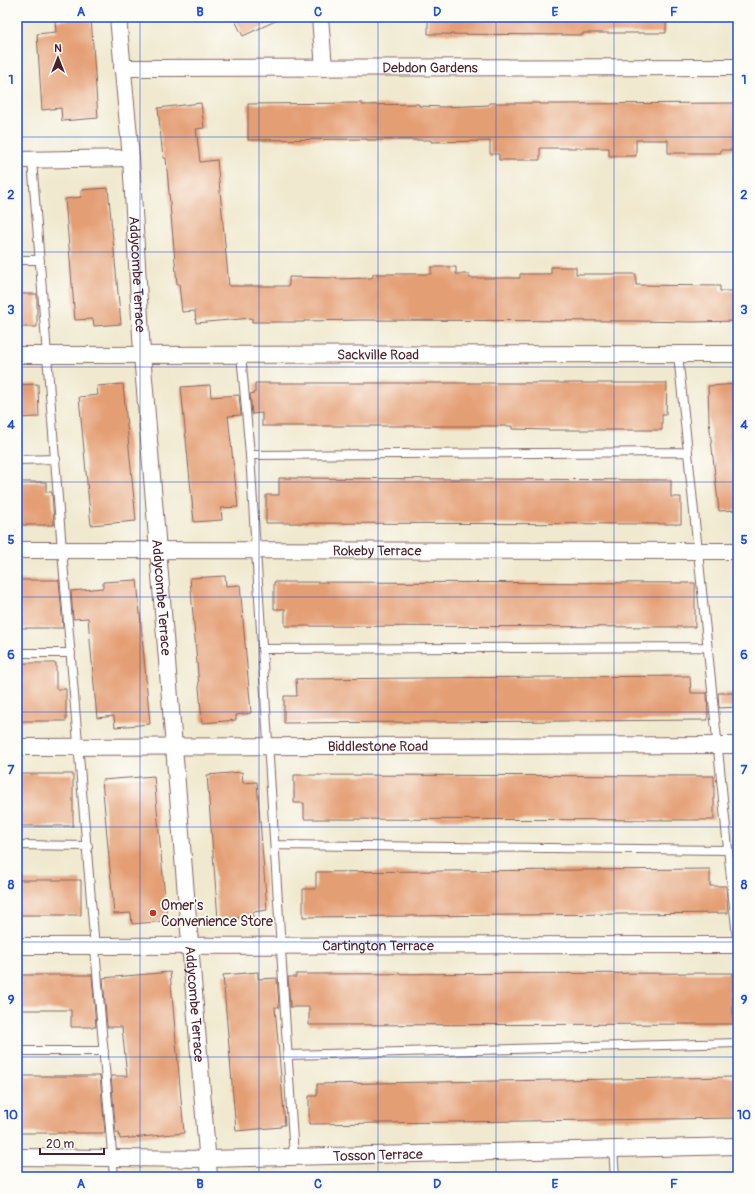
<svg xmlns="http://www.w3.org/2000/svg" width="755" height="1194" viewBox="0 0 755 1194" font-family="Pangolin,sans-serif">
<rect width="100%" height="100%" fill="#fdfcf7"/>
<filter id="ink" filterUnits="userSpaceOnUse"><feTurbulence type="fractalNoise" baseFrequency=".025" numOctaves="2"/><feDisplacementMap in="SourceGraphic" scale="8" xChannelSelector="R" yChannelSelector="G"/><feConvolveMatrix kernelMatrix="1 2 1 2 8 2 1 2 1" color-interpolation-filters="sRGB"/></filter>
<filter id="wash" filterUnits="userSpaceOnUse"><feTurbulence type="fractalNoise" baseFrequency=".012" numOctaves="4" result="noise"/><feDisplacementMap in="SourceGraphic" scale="16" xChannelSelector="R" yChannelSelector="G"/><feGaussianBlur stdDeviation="0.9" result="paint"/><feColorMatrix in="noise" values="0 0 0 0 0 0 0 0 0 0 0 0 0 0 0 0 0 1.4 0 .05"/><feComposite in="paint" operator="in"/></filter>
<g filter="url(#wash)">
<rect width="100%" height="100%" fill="#f0e9cf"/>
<g id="blocks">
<!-- building -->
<path fill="#e49e73" d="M91 17 98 118 62 121 61 108 42 110 37 34 56 32 55 21Z
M233 17H284L243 36Z
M428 17H666V33H583V35L428 34Z
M201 103 204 128 196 129 200 162 217 160 229 286H289V277L336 278V279L370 278 373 277V274H431V267H456V274H469V278H520V274H551V267H576V274H636V285L720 286V291H738V321L692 322 636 321 361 320 304 321V322H252V318L196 323 195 311 182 312 179 284H177L166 158H163L158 108Z
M362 103V105L419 104V106L444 107 489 105V103H540V104H563L738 103V150H721V153H668V140H636V156H609V148H540V160H499V154H490V141L431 142V140H367V139L248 140V104Z
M108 188 121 324 94 326 93 319 75 320 65 199 81 197V190Z
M17 294H37V327H17Z
M255 383H667L666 415H662V430H548L512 429V426H262V413L252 414 250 394 255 393Z
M38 384 39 417 17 418V385Z
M123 384 136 521 91 525 79 397 98 395 97 386Z
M738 384V510L719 511 709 421 708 386Z
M210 385 211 397 239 395 241 415 228 416 238 507 221 508 222 520 194 522 181 387Z
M279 478 671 480V497H681V524L266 523V495H279Z
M17 482H46V492H52L54 525H17Z
M225 576 226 586 240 585 251 713 236 715V720L202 723 190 578Z
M17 580H59L63 628H17Z
M137 580 150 724 115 727 114 716 97 718 88 618 73 619 71 591 103 588V582Z
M274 582 695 583V627L285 626V609H274Z
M17 663H56V689H66V721H17Z
M690 676 691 693H707L708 720 284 723V696H297L296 679Z
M718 693H738V707L719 708Z
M242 772 243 783 257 782 267 910 253 912V917L218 919 207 775Z
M17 774H73V826H17Z
M294 775 714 776V820L304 819V803H294Z
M154 776 167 921 132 924 131 913 114 914 102 780Z
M710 869V886H726L728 913 303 917V889H316V872Z
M17 880H81V915H17Z
M170 972 184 1133 120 1139 119 1133H116L111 1076H127L122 1027H107L103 978Z
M258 972V979L277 978 279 1007H275L285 1125H281V1127L236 1131 223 975Z
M733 973V1024L309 1025V1007H290L288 977H296V974Z
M17 975H92L96 1027H71V1010H17Z
M17 1076H100L105 1133H17Z
M736 1077V1090H738V1118L309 1124V1096H317V1084Z"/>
</g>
</g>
<g filter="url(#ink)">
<use href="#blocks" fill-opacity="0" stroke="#846664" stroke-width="1"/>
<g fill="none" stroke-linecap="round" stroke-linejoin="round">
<defs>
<path id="service" d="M32 160 62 550 114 1177
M17 260H40
M241 354 250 455 294 1157
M678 354 738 947
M250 455 688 452
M17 460 56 459
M262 649 707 647
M17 653H71
M17 845 88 846
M275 845 728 850
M17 1051H104
M288 1055 738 1043
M613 1149 615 1177"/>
<g id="minor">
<path id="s1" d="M118 17 131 158 142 354 209 1177"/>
<path d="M320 17 324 68"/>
<path id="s2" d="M122 68 738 67"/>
<path d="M17 160 131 158"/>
<path id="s3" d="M17 355 738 354"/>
<path id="s4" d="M17 550 738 551"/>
<path id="s5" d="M17 747 738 745"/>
<path id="s6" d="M17 946 738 945"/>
<path id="s7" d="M17 1157 208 1159 738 1146"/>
</g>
</defs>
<!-- service casing -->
<use href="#service" stroke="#846664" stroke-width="10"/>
<!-- minor casing -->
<use href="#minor" stroke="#846664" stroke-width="18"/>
<!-- service -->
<use href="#service" stroke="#fff" stroke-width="8"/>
<!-- minor -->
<use href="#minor" stroke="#fff" stroke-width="16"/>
</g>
</g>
<!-- grid -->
<path fill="none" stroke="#1d4ed8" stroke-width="1" stroke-opacity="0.55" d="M140 17V1177M259 17V1177M378 17V1177M496 17V1177M614 17V1177M17 137H738M17 252H738M17 367H738M17 482H738M17 597H738M17 712H738M17 827H738M17 942H738M17 1057H738"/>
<!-- markers -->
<circle fill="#c8321e" stroke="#fdfcf7" stroke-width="1.5" cx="153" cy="913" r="4"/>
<g text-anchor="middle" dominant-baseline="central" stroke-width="3.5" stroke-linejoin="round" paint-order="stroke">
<!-- street labels -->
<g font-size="14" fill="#4a1f2b" stroke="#fdfcf7">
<text stroke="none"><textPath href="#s2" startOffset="308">Debdon Gardens</textPath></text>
<text stroke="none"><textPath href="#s1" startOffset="258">Addycombe Terrace</textPath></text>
<text stroke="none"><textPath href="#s3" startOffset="361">Sackville Road</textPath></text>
<text stroke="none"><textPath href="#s4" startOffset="360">Rokeby Terrace</textPath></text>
<text stroke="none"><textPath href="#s1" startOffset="582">Addycombe Terrace</textPath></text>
<text stroke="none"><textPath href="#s5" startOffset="361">Biddlestone Road</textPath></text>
<text stroke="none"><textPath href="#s6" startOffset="361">Cartington Terrace</textPath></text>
<text stroke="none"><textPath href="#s1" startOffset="990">Addycombe Terrace</textPath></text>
<text stroke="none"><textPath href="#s7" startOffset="361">Tosson Terrace</textPath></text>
</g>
<!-- poi labels -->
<g font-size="14" fill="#4a1f2b" stroke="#fdfcf7" text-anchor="start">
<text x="161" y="905">Omer's<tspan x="161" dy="16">Convenience Store</tspan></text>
</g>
</g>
<!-- margin -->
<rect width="755" height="1194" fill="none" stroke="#fdfcf7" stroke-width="44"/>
<!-- north arrow -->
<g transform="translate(58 58)" stroke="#fdfcf7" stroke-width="3" paint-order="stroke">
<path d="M0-3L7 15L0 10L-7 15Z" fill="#4a1f2b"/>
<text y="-6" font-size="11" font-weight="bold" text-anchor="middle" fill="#4a1f2b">N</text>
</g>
<!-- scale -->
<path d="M40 1148v6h64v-6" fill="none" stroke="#4a1f2b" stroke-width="2"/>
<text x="46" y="1148" font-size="12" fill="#4a1f2b" stroke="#fdfcf7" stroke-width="3" paint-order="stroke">20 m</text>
<rect x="22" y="22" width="711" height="1150" fill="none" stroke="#1d4ed8" stroke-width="1.5"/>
<g font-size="13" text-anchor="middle" font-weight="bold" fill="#1d4ed8">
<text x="81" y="16">A</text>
<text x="200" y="16">B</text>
<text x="318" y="16">C</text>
<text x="437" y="16">D</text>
<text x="555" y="16">E</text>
<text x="674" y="16">F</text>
<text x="11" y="84">1</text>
<text x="744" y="84">1</text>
<text x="11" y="199">2</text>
<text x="744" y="199">2</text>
<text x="11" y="314">3</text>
<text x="744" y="314">3</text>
<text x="11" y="429">4</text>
<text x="744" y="429">4</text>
<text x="11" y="544">5</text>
<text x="744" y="544">5</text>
<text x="11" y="659">6</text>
<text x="744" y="659">6</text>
<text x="11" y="774">7</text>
<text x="744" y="774">7</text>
<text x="11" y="889">8</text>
<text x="744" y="889">8</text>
<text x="11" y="1004">9</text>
<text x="744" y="1004">9</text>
<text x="11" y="1119">10</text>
<text x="744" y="1119">10</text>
<text x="81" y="1188">A</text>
<text x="200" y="1188">B</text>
<text x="318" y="1188">C</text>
<text x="437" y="1188">D</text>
<text x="555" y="1188">E</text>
<text x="674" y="1188">F</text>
</g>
</svg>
